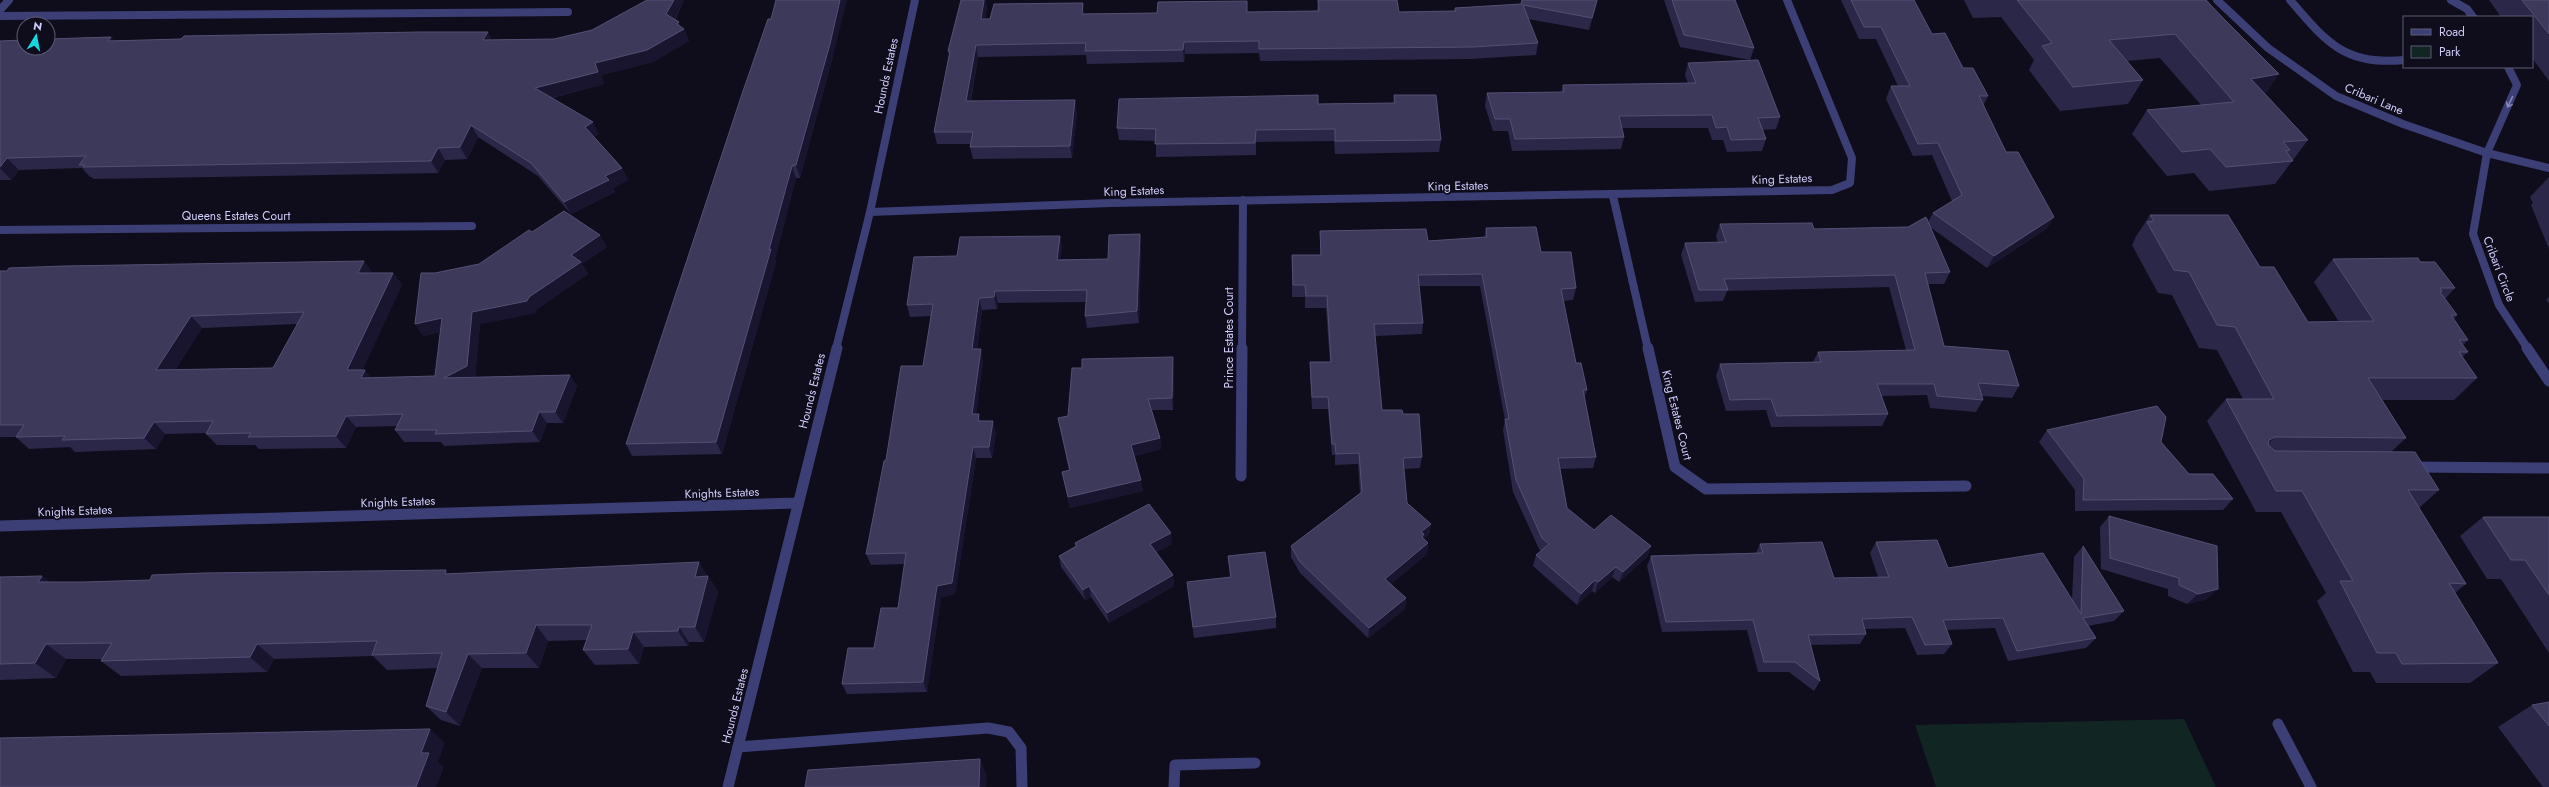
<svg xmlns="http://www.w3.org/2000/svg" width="2549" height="787" viewBox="0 0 2549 787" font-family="Jost,sans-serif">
<rect width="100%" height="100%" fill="#0f0d1c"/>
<!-- green -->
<path fill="#112523" d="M2184 719 2216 787H1936L1915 725Z"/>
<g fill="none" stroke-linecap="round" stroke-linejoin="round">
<!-- service-far1 -->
<path stroke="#3c3e76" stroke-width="8" d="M2290 0C2326 42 2345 66 2404 60
M2451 0 2467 9 2473 17
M2487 153 2517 85 2508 67"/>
<!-- service -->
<path stroke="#3c3e76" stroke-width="11" d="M2411 467 2549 468
M2278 724 2311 787
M738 747 988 728 1009 732 1021 748 1022 787
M1174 787 1175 765 1255 763"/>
<!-- minor-far1 -->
<path stroke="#3c3e76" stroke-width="8" d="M2217 0 2268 48 2336 96 2403 124 2487 153 2549 168
M0 10 9 0
M0 16 568 12
M2487 153 2473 234 2499 305 2528 349
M1613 196 1648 349
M870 212 1110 203 1832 190 1850 183 1852 158 1787 0
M0 230 472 226
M836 349 870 212 915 0
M1242 349 1243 200"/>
<!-- minor -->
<path stroke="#3c3e76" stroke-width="11" d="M1648 348 1675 467 1706 489 1966 486
M2527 348 2549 381
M1241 476 1242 348
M0 526 798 503
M728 787 837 348"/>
</g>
<!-- wall -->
<path fill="#2b2748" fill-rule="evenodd" d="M684 0 675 20 681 27 684 29 689 41 653 62 601 75 604 84 552 98 599 134 594 137 622 168 628 180 613 188 615 192 571 214 538 176 478 137 467 159 445 160 438 173 93 179 92 177H90L82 168 19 170 11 180H0V41L111 37 114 41 492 40 554 39 592 30Z
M1318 0 1399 12 1454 11 1455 8 1598 0 1589 30 1528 19 1538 43 1536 55 1471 59 1260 61 1259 53 1185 54 1184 62 1087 64 1086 55 978 57 971 101 1077 112 1072 158 973 159 970 147 971 144H937L934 132 949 56 948 51 987 6 985 19 1084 14 1247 12 1317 11Z
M1664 0H1735L1754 48 1750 60 1680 47Z
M1841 0H1914L1932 34 1988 96 1983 106 2006 152 2054 217 2046 229 1987 268 1930 227 1950 272 1944 284H1928L1944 346 2019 386 2012 398 1982 396 1983 400 1976 412 1930 408 1927 395 1881 396 1888 414 1882 426 1771 427 1766 410 1726 411 1716 376 1720 364 1813 362 1818 352 1906 350 1889 287 1727 291 1723 301 1695 302 1681 255 1685 243H1718L1716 236 1720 224 1814 229 1908 227 1928 222 1933 213 1952 201 1932 155 1913 156 1886 99 1891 86H1898L1876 39H1859Z
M1964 0H2206L2265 94 2308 140 2275 184 2209 191 2194 173 2167 176 2132 134 2147 110 2201 105 2160 58 2127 61 2143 80 2128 104 2060 111 2029 70 2034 60 2001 17 1973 18Z
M2489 0H2549V81L2532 58V17H2501Z
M771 19 833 56 800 178H796L775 259 776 262 722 454 632 456 626 444Z
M1688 63 1780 117 1776 129 1762 130 1766 139 1762 151 1727 152 1723 140H1712L1708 128H1622L1624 137 1621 149 1512 151 1508 131H1493L1485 106 1487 93 1561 92 1563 85 1688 83 1685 75Z
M1394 95 1441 140 1439 152 1335 154 1334 141 1256 142V155L1156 157V141L1119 140 1117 128 1318 104 1393 103Z
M2549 177V249L2531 205 2533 203 2530 197Z
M2150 215 2260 267 2308 322H2339L2314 282 2333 259 2420 262 2455 288 2445 299 2457 315 2454 319 2468 340 2463 345 2468 352 2462 357 2477 378 2454 400H2382L2406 438 2391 452 2439 490 2419 508 2466 584 2455 593 2498 663 2470 683H2376L2370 672H2353L2317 601 2326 593 2281 512H2256L2207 421 2226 399H2243L2217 350 2199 348 2172 295 2158 293 2132 245 2135 239V238Z
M1486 228 1541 252 1576 288 1573 300 1563 301 1576 363 1587 390 1584 398 1596 457 1593 468 1560 469 1567 508 1594 530 1651 546 1647 557 1619 582 1612 577 1595 593 1592 591 1577 605 1533 566 1536 555 1541 551 1539 549 1513 492 1503 430 1505 420 1480 286H1419L1423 323 1422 334 1375 336 1382 410 1403 414 1422 457 1420 468 1404 469 1407 503 1431 524 1429 535 1424 539 1428 543 1427 554 1391 584 1406 598 1405 609 1368 638 1300 573 1291 557V546L1360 493 1358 464 1335 465V455H1332L1328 409H1312L1310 374V362H1330L1326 308H1305V297H1292V255H1320V231L1428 241 1484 238Z
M532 232 607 247 582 264 588 274 537 309 535 313 480 324 475 377 570 375 577 386 563 423H547L540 442 444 446 441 442H404L395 430 397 426 356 427 346 448 259 449 255 445H217L206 434V433L165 434 156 449 75 452 70 447 29 449 16 437H0V271L393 273 402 285 362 370 371 378 435 376 440 332 423 336 435 273 479 264ZM297 324 273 368 175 370 202 328Z
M1140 234 1141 246 1139 323 1087 328 1085 316 1086 302 998 303 997 309 982 310 977 349 983 361 976 414 981 421 996 433 992 458H976L955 594 941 597 927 692 847 694 842 684 874 648 898 608 905 564 871 565 866 554 886 460 923 366 931 316 910 317 907 305 957 256 1060 236 1062 248 1060 259H1108Z
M2549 297V303L2546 300Z
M1174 369 1173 410H1152L1160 438 1161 449 1134 456 1143 491 1070 508 1062 472 1069 471 1058 418 1068 416Z
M2047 430 2161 442 2189 474 2233 499 2223 510 2075 511V490L2039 442Z
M2109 516 2207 599 2187 604 2168 596V589L2101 569 2100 527Z
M2483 517H2549V653L2501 579H2487L2460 536Z
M1876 542 1948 568 2072 600 2074 557 2083 546 2124 611 2114 621 2088 626 2096 638 2086 648 2008 661 1995 628 1947 630 1952 644 1944 654 1917 655 1905 628 1865 629 1866 634 1860 644 1811 645 1820 681 1814 691 1789 672H1758L1747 630 1662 632 1647 566 1651 556 1756 553 1760 544 1834 578 1878 577 1870 553Z
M1075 543 1172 544 1156 552 1173 575 1174 586 1109 623 1091 597 1085 600 1061 567 1059 556 1075 546Z
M1228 556 1276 617V628L1194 638 1188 593 1230 577 1229 567Z
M450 574 708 576 718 592 704 642H689L688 646 644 647 639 664 595 665 583 650 587 640 548 641 539 668H482L460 726 441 720 426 706 438 668 387 670 373 656 274 659 267 672 121 676 101 661 103 659H66L56 678 0 680V577L49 582H84Z
M2549 702V787H2543L2498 727 2532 705Z"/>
<!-- shaded-wall -->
<path fill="#19152f" d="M674 0H684L671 26 666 14Z
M840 0H847L833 56 800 178 796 165Z
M984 0H986L987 6 983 31 981 19Z
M1597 0H1598L1589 30 1592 18Z
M1083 3 1085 16 1082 14Z
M679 22 682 30 684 29 689 41 653 62 601 75 604 84 542 100 535 88 595 63Z
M488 32 494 44 483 40Z
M111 37 121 50 108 41Z
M1184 42 1185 54 1184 62 1183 50Z
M976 45 978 57 968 114 966 101Z
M2279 74 2263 98 2251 79Z
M1075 100 1077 112 1072 158 1070 146Z
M593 122 599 134 591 139 585 127Z
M471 125 478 137 467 159 460 147Z
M438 148 445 160 438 173 431 161Z
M7 158 19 170 11 180 0 168Z
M792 166 796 178 775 259 776 262 722 454 716 442 769 250Z
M622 168 628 180 613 188 615 192 571 214 564 202 605 176Z
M2054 217 2046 229 1987 268 1994 256Z
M1140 234 1141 246 1139 323 1137 311Z
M600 235 607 247 582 264 588 274 537 309 535 313 480 324 475 378H444L472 312 529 297 571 255Z
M1060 236 1062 248 1059 272 1057 260Z
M364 261 373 273H358Z
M393 273 402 285 357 382 347 370Z
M995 291 998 303 997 309 994 297Z
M979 298 982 310 975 361 972 349Z
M191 316 202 328 167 382 156 370Z
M442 318 450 330 423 336 415 324Z
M981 349 983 361 975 426 972 414Z
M1173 357 1174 369 1173 410 1172 398Z
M365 370 374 381 361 378Z
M570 375 577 386 563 423 555 412Z
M539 412 547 423 540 442 532 431Z
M979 414 982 426 978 421Z
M346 416 356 427 346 448 336 436Z
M993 421 996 433 992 458 989 447Z
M154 422 165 434 156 449 144 438Z
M2275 437 2257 456 2269 440Z
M1160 438 1161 449 1133 456 1131 445Z
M973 447 976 458 955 594 941 597 927 692 923 682 937 586Z
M1141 480 1143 491 1070 508 1068 497Z
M1431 524 1429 535 1421 542V532Z
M1171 533 1172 544 1152 555 1150 544Z
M1428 543 1427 554 1384 590 1385 579Z
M1651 546 1647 557 1619 582 1623 572Z
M699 562 718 592 704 642 695 627V577Z
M1616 567 1612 577 1595 593 1598 582Z
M446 570 460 585 445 574Z
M1173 575 1174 586 1109 623 1107 613Z
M42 576 62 591 38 582Z
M1595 580 1592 591 1577 605 1581 594Z
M1089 586 1091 597 1085 600 1083 590Z
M2218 589 2207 599 2187 604 2198 594Z
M1406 598 1405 609 1368 638 1369 628Z
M536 625 548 641 539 668 526 653Z
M679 627 689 642 688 646 678 631Z
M633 632 644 647 639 664 628 649Z
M46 644 66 659 56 678 35 663Z
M257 644 274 659 267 672 250 657Z
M468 654 482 668 460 726 446 712Z
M430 729 445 743 438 762 444 767 436 787H416L421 753Z
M980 759 987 776 986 787H979Z"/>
<!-- building -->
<path fill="#3d395b" stroke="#545074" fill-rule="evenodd" d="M647 0H674L666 14 679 22 677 24 684 29 647 50 595 63 598 72 535 88 593 122 585 127 622 168 605 176 609 180 564 202 531 163 471 125 460 147 438 148 431 161 83 167 84 165H79L86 156 7 158 0 167V41L24 40V48H48V39L111 37 108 41 181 39 184 36 421 32H488L483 40 554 39 592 30Z
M776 0H840L830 44 796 165 792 166 769 250 771 249 716 442 626 444 742 94 768 19H771Z
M961 0H984L981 19H990L994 4 1083 3 1082 14 1157 13 1158 2 1247 1V12L1319 11 1318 0H1397L1399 12 1456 11 1455 8 1521 4 1522 0H1597L1592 18 1523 5 1538 43 1473 47 1259 49V41L1184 42 1183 50 1085 51 1086 43 976 45 966 101 1075 100 1070 146 970 147 973 132H934L950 51H948Z
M1672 0H1735L1754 48 1684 35Z
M1851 0H1914L1932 34 1945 33 1963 68H1973L1988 96H1979L2006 152H2018L2054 217 1994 256 1933 213 1962 195 1938 143 1918 144 1891 86H1910L1881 27H1864Z
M2017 0H2206L2224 19 2279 74 2251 79 2308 140 2283 142 2290 150 2286 151 2293 161 2226 167 2210 149 2182 152 2147 110 2234 102 2175 34 2109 40 2143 80 2073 87 2042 46 2052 43Z
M2522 0H2549V34Z
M1758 60 1780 117 1758 118 1766 139 1731 140 1727 127 1716 128 1712 115 1619 116 1624 137 1515 139 1510 119H1495L1487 93 1564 92 1563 85 1696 83 1688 63Z
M1318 95V104L1395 103 1394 95H1436L1441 140 1335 141V129L1256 130 1255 143 1155 144 1156 129 1117 128 1119 99Z
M564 211 600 235 571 255 581 262 529 297 527 301 472 312 467 366 444 378 570 375 555 412H539L532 431 435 434 437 430H395L403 414 346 416 336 436 248 437 251 433 206 434 213 421 154 422 144 438 62 440 65 436 16 437 24 425H0V271H7L9 268 65 266 364 261 358 273H393L347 370H365L361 378 435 376 442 318 415 324 421 273H435L479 264 529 230 532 232ZM304 312 273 368 156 370 191 316Z
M2150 215H2228L2260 267H2274L2308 322 2374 321 2333 259 2418 258 2420 262H2435L2455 288H2440L2442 291 2440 292 2457 315H2451L2468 340H2459L2468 352H2459L2477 378H2368L2406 438 2275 437 2269 440 2268 445 2275 451 2415 452 2439 490H2408L2466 584 2449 583 2498 663 2402 664 2396 653H2377L2340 581H2353L2302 491H2276L2226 399H2274L2235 327 2217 325 2189 272 2174 270 2147 222 2154 221Z
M1926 217 1950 272 1925 273 1944 346 2008 351 2019 386 1978 383 1983 400 1937 396 1934 384H1877L1888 414 1777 416 1771 399 1730 400 1720 364 1821 362 1818 352 1915 350 1895 275 1724 279 1728 290H1699L1685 243 1726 242 1720 224 1812 223 1814 229 1908 227Z
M1536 227 1541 252H1571L1576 288 1561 289 1576 363H1581L1587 390H1583L1596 457 1558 458 1567 508 1594 530 1611 515 1651 546 1623 572 1616 567 1598 582 1595 580 1581 594 1536 555 1549 544 1542 538 1516 480 1505 419H1509L1482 274 1418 275 1423 323 1374 324 1382 410H1402L1403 414H1419L1422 457 1403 458 1407 503 1431 524 1421 532 1424 534 1422 537 1428 543 1385 579 1406 598 1369 628 1300 562 1291 546 1362 492 1359 453 1336 454 1335 444H1332L1328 397H1312L1310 362H1331L1327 296H1306L1305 285H1293L1292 255H1321L1320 231 1426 229 1428 241 1487 237 1486 228Z
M1140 234 1137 311 1085 316 1087 290 995 291 994 297 979 298 972 349H981L972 414H979L978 421H993L989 447H973L952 583 937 586 923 682 842 684 848 648H874L881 608H898L906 553 866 554 884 461 886 460 901 366H923L933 304 907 305 914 257 957 256 960 237 1060 236 1057 260 1108 259 1109 235Z
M1173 357 1172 398 1148 399 1160 438 1131 445 1141 480 1068 497 1062 472 1070 470 1058 418 1068 416 1072 368H1082V359Z
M2157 406 2166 417 2161 442 2189 474H2213L2233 499 2083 500 2084 479 2047 430Z
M1149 504 1171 533 1150 544 1173 575 1107 613 1089 586 1083 590 1059 556 1077 546 1075 543Z
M2109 516 2217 546 2218 589 2198 594 2179 585V578L2110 558Z
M2483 517H2549V595L2525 560H2511Z
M1937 540 1948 568 2043 553 2081 614 2083 546 2124 611 2083 618 2096 638 2017 651 2003 618 1943 620 1952 644 1925 645 1912 617 1862 619 1866 634 1808 635 1820 681 1795 662H1764L1753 620 1666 622 1651 556 1763 553 1760 544 1822 542 1834 578 1889 577 1876 542Z
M1265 552 1276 617 1193 627 1187 582 1231 577 1228 556Z
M699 562 695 577 708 576 695 627H679L678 631 633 632 628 649 583 650 592 625H536L526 653 468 654 446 712 426 706 442 653 372 655 377 641 257 644 250 657 101 661 112 643 46 644 35 663 0 664V577L42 576 38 582H84L150 580 152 575 204 573 446 570 445 574Z
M2549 702V726L2532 705Z
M430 729 421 753H429L416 787H0V738Z
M980 759 979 787H805L808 770Z"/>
<!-- one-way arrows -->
<defs><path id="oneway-shaft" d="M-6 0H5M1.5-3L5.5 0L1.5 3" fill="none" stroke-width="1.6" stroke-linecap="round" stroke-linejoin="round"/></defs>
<use stroke="#8686b8" href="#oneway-shaft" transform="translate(2510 102) rotate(115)"/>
<g text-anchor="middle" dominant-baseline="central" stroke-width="3.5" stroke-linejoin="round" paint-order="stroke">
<!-- street labels -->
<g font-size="12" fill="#cfcdfa" stroke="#0f0d1c">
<text transform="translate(886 76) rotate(-78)">Hounds Estates</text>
<text transform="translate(2374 99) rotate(23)">Cribari Lane</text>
<text transform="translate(1782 179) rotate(-2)">King Estates</text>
<text transform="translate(1458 186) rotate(-1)">King Estates</text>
<text transform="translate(1134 191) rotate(-2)">King Estates</text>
<text x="236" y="216">Queens Estates Court</text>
<text transform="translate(2499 269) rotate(69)">Cribari Circle</text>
<text transform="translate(1229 338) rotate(-90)">Prince Estates Court</text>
<text transform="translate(812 391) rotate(-76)">Hounds Estates</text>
<text transform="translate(1677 415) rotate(76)">King Estates Court</text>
<text transform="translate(722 493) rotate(-2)">Knights Estates</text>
<text transform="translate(398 502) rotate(-2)">Knights Estates</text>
<text transform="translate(75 511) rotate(-2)">Knights Estates</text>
<text transform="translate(735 706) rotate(-76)">Hounds Estates</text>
</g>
</g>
<!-- legend -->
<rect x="2403" y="16" width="130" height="52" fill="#0f0d1c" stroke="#5c5a75"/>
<rect x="2411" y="29" width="20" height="6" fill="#3c3e76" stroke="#5c5a75"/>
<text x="2439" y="36" font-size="12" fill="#cfcdfa">Road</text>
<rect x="2411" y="46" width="20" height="12" fill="#112523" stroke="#5c5a75"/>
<text x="2439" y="56" font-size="12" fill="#cfcdfa">Park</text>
<!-- north arrow -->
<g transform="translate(36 36) rotate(10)"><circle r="19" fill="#0f0d1c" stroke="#5c5a75"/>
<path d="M0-3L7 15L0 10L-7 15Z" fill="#15d8de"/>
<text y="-6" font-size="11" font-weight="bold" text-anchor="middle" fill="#cfcdfa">N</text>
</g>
</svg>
